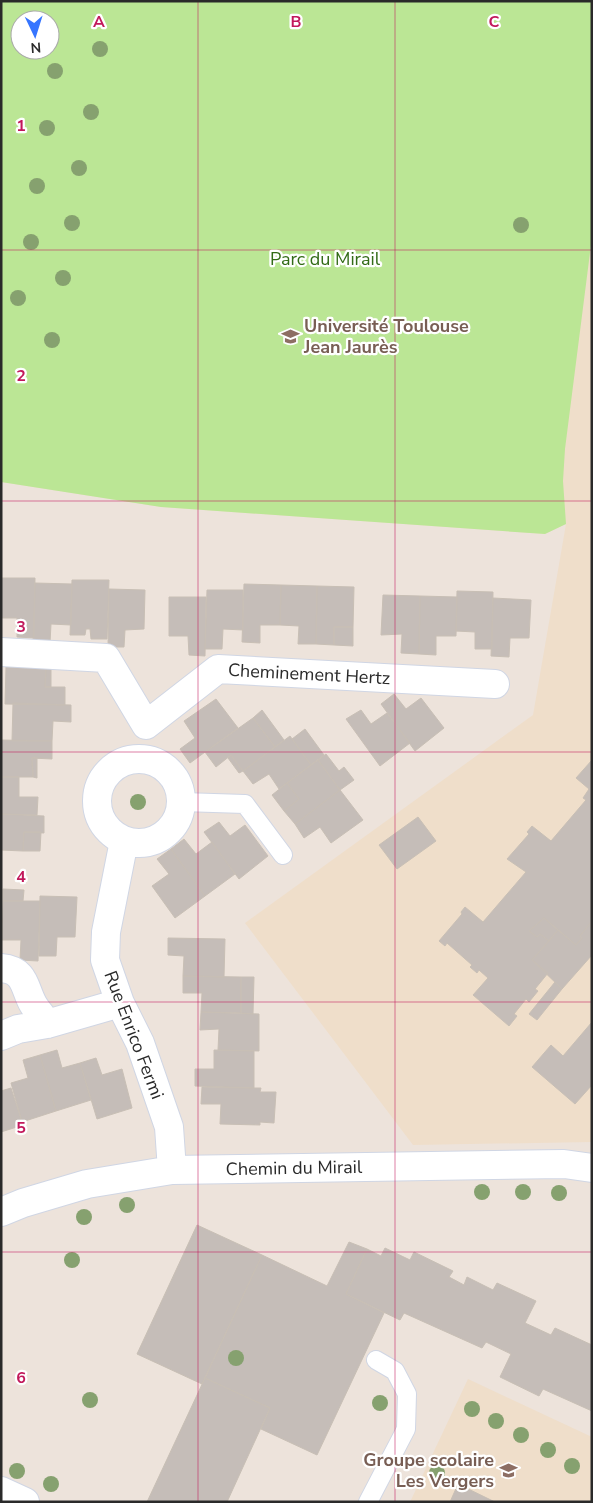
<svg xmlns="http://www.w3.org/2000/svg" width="593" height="1503" viewBox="0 0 593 1503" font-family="'Nunito Sans',sans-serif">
<rect width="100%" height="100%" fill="#ede3db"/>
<!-- education -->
<path fill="#efdeca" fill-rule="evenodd" d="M1 1H592V1142L413 1145 245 923 533 715 566 524 545 534 161 507 1 482ZM20 20H50V50H20Z
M468 1379 592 1437V1502H410Z"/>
<!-- green -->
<path fill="#bbe695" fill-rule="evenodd" d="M1 1H592V237L565 449 563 481 566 524 545 534 161 507 1 482ZM20 20H50V50H20Z"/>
<!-- building -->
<path fill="#c5bdb8" stroke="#c8bfb5" d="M1 578H35L34 638 17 637V618H1Z
M72 580H109L107 639H91L90 629H86L85 635H70Z
M35 583 72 584 71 625 51 624 50 643H33Z
M244 584 281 585 280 625H260V643L242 642Z
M281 585 317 586 316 644H298L299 626 280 625Z
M317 586 354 587 353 627H334V645L316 644Z
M109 589 145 590 144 629 125 630 124 647H108Z
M207 590H243V630L223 629 222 649H205Z
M457 591 493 592 492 649H475V632L456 631Z
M383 595 420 596 419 654 401 653 402 634 381 635Z
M420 596 457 597 456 636H436V655L419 654Z
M169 597H206L205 656 189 655 188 636H169Z
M493 598 531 600 529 638H510L509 657 491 656Z
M334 627H353V646L334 645Z
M6 667 46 668 45 687H65V705L5 704Z
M46 668H51V687H45Z
M394 694 406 709 421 698 444 728 415 751 381 704Z
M216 699 238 728 190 763 180 749 195 738 184 721Z
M13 703 71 705V722L53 721 52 741H12Z
M262 710 284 740 275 747 253 718Z
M361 710 371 724 387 713 410 743 380 766 346 719Z
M253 718 275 747 243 771 231 755 216 767 205 752Z
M305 729 324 755 311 765 292 739Z
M290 736 311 765 279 789 269 774 253 784 243 771Z
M1 740 52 741V759L32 758 33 777H1Z
M326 754 339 771 344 767 354 780 340 790 318 760Z
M231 755 243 771 239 773 228 758Z
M37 757V778L33 777 32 758Z
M318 760 340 790 295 824 284 811 299 799 287 783Z
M592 760V921L580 936 582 938 576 945 544 918 529 931 537 937 540 934 549 941 532 960 548 973 535 989 538 991 529 1002 526 999 514 1014 517 1016 509 1026 473 995 488 978 479 970 477 973 470 967 472 965 447 943 445 946 439 941 462 914 461 912 465 907 483 922 526 872 507 859 529 834 527 832 532 826 551 841 586 800 583 798 589 789 576 778Z
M1 777H19V797H38L37 815 1 814Z
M287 783 299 799 284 811 272 795Z
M340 790 363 820 331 843 320 827 304 838 295 824Z
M1 814 44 816V833L24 832 23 851 1 850Z
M418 817 436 841 397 869 379 845Z
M219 822 230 836 245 825 268 856 239 879 204 832Z
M24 832H41L40 851H23Z
M184 839 196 854 212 842 235 874 205 896 171 849Z
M171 849 205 896 175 918 152 886 169 874 157 859Z
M3 889 24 890 23 901H3Z
M40 896 77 897 75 937H57L56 956H39Z
M3 901H40L38 961 20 960 21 940H2Z
M544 918 558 930 549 941 540 934 537 937 529 931Z
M592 921V955L562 989 532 960 558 930 576 945 582 938 580 936Z
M168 938 225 939 224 977 183 976 184 956 168 955Z
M183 976 241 977V1013L201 1012 202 993H183Z
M241 977H254L253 1014 241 1013Z
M555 982 562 989 537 1020 529 1014Z
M201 1012 259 1014V1051L218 1050 219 1029 200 1030Z
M592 1022V1085L575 1104 532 1067 551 1045 563 1056Z
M57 1050 62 1068 80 1063 91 1100 56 1111 40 1055Z
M214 1050 254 1051V1088L195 1086V1069H214Z
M40 1055 56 1111 22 1122 11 1083 28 1078 23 1060Z
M96 1058 102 1075 122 1069 132 1108 97 1119 80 1063Z
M202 1087 254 1088H261L260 1092H276L274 1123 260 1122V1125L220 1124 221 1104H201Z
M11 1088 23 1125 1 1132V1091Z
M197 1225 262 1255 202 1384 137 1354Z
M349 1242 367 1249 346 1294 384 1313 317 1455 261 1429 270 1408 205 1378 262 1255 327 1286Z
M385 1248 410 1260 414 1252 453 1271 449 1277 464 1285 467 1277 493 1290 497 1283 536 1301 525 1323 551 1335 555 1328 592 1345V1411L543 1389 539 1396 500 1377 511 1354 486 1342 482 1348 404 1313 400 1320 346 1294 367 1249 381 1256Z
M205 1378 270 1408 227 1502H147Z
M458 1484 495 1502H450Z"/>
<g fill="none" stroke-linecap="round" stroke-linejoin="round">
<defs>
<path id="service" d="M182 802 245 804 283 855
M368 1502 406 1429 407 1394 395 1371 376 1360"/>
<path id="minor" d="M1 652 106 658 146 725 218 669 495 684
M97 801a42 42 0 1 1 84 0a42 42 0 1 1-84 0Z
M124 841 106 932 105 960 120 1003 140 1043 169 1127 172 1170
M1 968C26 970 24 988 33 1004 37 1011 43 1017 47 1024
M1 1036 18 1029 47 1024 120 1003
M1 1212 23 1203 87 1184 172 1170 564 1164 592 1168
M1 1491 25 1502"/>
</defs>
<!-- service casing -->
<use href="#service" stroke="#d0d6e4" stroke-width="20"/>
<!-- minor casing -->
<use href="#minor" stroke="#d0d6e4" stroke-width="30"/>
<!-- service -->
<use href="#service" stroke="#fff" stroke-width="18"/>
<!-- minor -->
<use href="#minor" stroke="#fff" stroke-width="28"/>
</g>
<!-- trees -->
<g fill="#86a16f">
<circle cx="100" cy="49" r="8"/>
<circle cx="55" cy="71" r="8"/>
<circle cx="91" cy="112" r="8"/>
<circle cx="47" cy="128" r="8"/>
<circle cx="79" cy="168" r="8"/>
<circle cx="37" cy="186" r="8"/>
<circle cx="72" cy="223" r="8"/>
<circle cx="521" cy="225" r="8"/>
<circle cx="31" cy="242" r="8"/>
<circle cx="63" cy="278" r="8"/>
<circle cx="18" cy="298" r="8"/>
<circle cx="52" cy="340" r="8"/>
<circle cx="138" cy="802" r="8"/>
<circle cx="482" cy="1192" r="8"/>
<circle cx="523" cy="1192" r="8"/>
<circle cx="559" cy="1193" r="8"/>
<circle cx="127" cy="1205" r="8"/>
<circle cx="84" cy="1217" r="8"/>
<circle cx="72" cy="1260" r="8"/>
<circle cx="236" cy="1358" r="8"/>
<circle cx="90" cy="1400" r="8"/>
<circle cx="380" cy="1403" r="8"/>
<circle cx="472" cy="1409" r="8"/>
<circle cx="496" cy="1421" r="8"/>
<circle cx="521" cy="1435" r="8"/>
<circle cx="548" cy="1450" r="8"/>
<circle cx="572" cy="1466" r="8"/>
<circle cx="17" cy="1471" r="8"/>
<circle cx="437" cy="1473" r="8"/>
<circle cx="51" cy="1484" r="8"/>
</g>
<!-- grid -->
<path fill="none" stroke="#c2185b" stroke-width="1" stroke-opacity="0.55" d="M198 1V1502M395 1V1502M1 250H592M1 501H592M1 752H592M1 1002H592M1 1252H592"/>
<!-- icons -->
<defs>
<symbol id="university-bare" viewBox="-9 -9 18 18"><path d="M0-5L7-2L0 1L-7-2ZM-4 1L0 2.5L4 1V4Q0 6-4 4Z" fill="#8d6e63" stroke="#fff" stroke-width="2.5" paint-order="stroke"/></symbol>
<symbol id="school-bare" viewBox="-9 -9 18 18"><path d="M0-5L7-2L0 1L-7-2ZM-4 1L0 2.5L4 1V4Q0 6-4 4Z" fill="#8d6e63" stroke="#fff" stroke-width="2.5" paint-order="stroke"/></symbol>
</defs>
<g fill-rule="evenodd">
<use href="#university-bare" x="278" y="324" width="25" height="25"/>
<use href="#school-bare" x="496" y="1458" width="25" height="25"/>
</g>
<g text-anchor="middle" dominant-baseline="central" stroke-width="4.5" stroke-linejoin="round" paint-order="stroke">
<!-- park labels -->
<g font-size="18" fill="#326b16" stroke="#fff">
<text x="325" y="259">Parc du Mirail</text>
</g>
<!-- education labels -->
<g font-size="18" font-weight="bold" fill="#785e54" stroke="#fff" text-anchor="start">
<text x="304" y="326">Université Toulouse<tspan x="304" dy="21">Jean Jaurès</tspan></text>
<text x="494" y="1460" text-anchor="end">Groupe scolaire<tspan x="494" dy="21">Les Vergers</tspan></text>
</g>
<!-- street labels -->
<g font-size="18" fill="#2a2a2a" stroke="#fff">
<text transform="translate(309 674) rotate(3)">Cheminement Hertz</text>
<text transform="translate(134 1035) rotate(69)">Rue Enrico Fermi</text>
<text transform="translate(294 1168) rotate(-1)">Chemin du Mirail</text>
</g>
</g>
<g font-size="16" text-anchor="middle" font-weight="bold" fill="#c2185b" stroke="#fff" stroke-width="4.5" stroke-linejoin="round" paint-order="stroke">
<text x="99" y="27">A</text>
<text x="296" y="27">B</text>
<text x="494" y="27">C</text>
<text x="21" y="131">1</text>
<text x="21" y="381">2</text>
<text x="21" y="632">3</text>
<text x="21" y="882">4</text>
<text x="21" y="1133">5</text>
<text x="21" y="1383">6</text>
</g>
<!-- border -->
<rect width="593" height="1503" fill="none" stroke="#2a2a2a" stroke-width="5"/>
<!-- north arrow -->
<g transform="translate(35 35) rotate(176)"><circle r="24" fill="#ffffff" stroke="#aaaaaa"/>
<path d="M0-4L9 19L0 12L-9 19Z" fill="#3675ff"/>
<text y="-8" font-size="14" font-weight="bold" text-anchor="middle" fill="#2a2a2a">N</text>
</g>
</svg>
